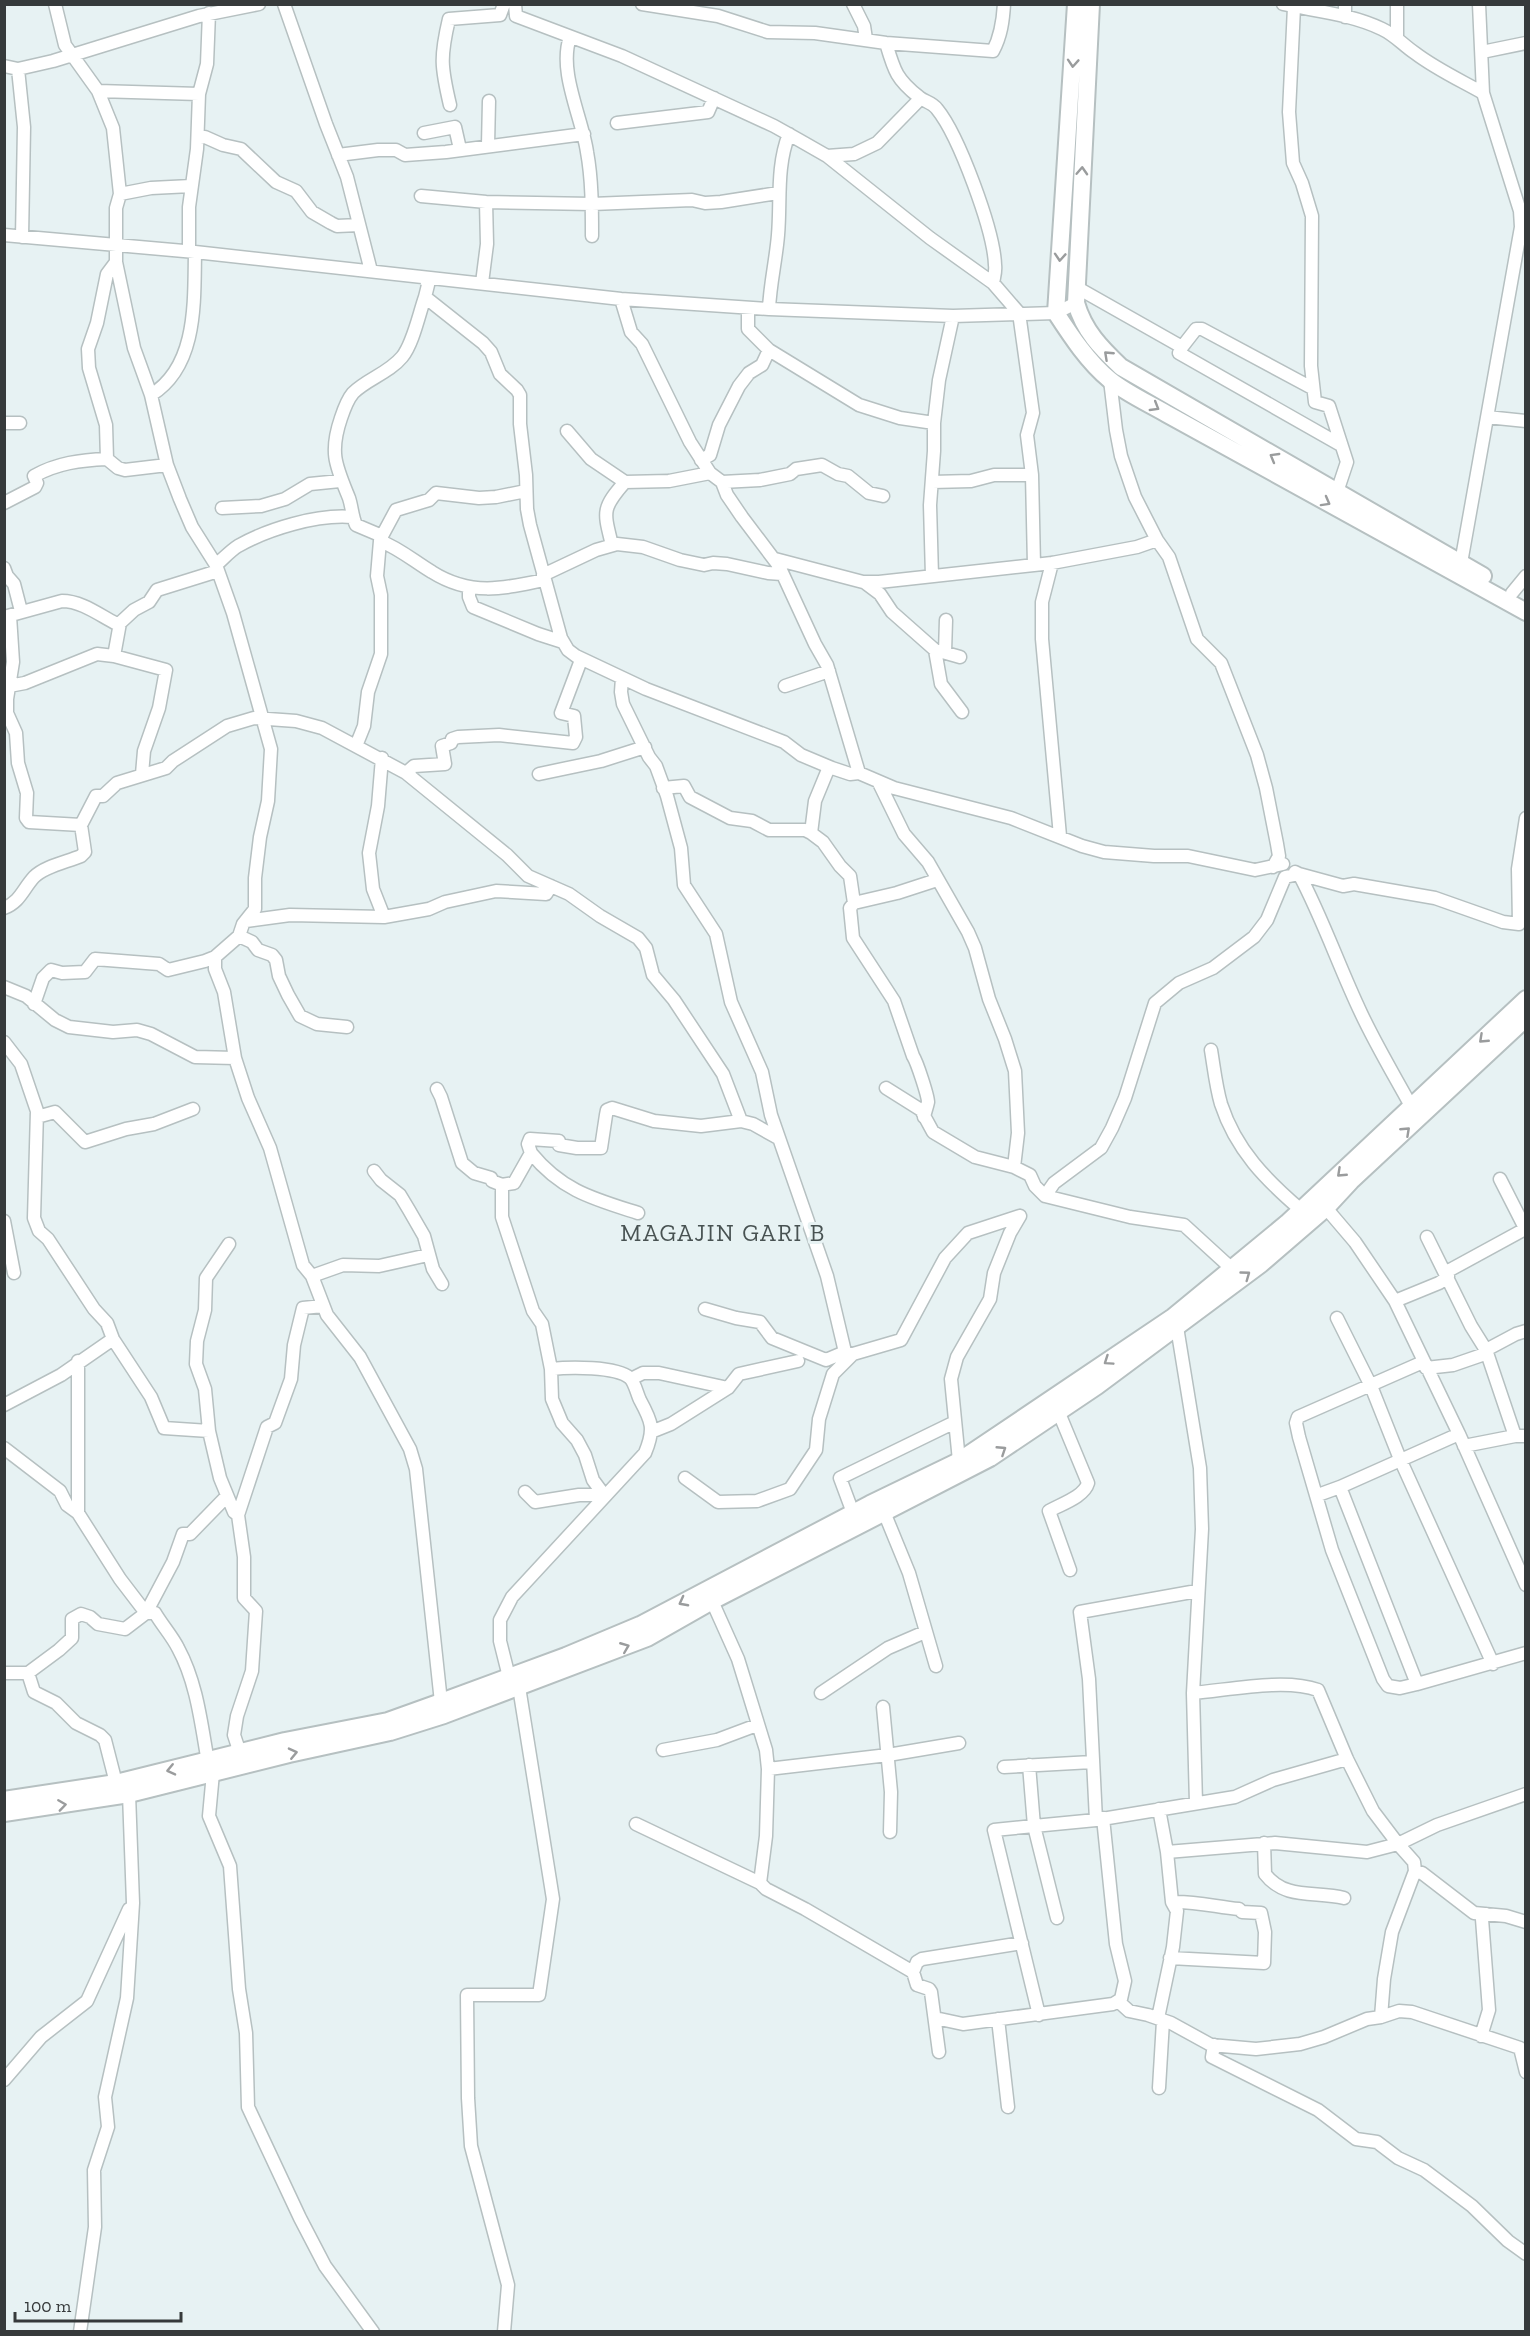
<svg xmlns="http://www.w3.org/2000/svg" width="1530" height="2336" viewBox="0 0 1530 2336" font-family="'Zilla Slab',serif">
<rect width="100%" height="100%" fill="#e7f2f3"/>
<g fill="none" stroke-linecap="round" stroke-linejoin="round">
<defs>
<path id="minor" d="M55 4 65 45 98 91 113 128 120 194 116 208V262L134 348 151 395 167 465 180 499 192 527 216 565 233 613 271 749 268 801 260 837 255 878V909L243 924 239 936 215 957V969L224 992 235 1058 248 1098 270 1148 303 1265 312 1276 327 1315 360 1357 410 1449 416 1469 441 1702
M284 4 326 124 347 177 371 271
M515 4 516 16 622 56 774 126 799 140 827 156 930 238 993 283 1019 313 1033 413 1027 435 1032 475 1034 565
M642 4 718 16 768 32 815 33 886 43 993 51C1001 36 1003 21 1004 4
M853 4 864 26 866 39
M1283 4C1315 11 1351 14 1382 29 1395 35 1403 45 1415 53 1436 69 1460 80 1483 93
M1345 4V17
M1397 4V38
M1294 7 1289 112 1293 163 1302 183 1312 216 1311 366 1315 402 1329 406 1347 462 1337 492
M570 37C558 72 582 117 587 152 592 179 592 208 592 236
M886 43C894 70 896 79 919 97 925 102 932 102 937 109 959 136 994 231 995 265 996 271 994 277 993 283
M1482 52 1526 43
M4 66 18 69 53 61 199 16 259 4
M18 69 24 127 22 237
M98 91 199 94
M450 105C441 67 440 57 449 19L500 15 504 4
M617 123 708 112 714 98
M424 133 455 127 460 149
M198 138 205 137 223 145 241 149 276 182 296 191 312 212 331 223 337 226 359 225
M488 145 489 101
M338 155 378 150H396L405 155 446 152 584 134
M827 156 854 154 877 143 920 99
M120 194 151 188 191 186
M421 196 486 202 592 204 692 200 705 203 721 202 778 193
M4 235 195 252 621 299 769 309 953 316 1056 313 1076 303
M189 251V207L197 149 199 94 207 64 209 13
M425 278 428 285 425 297 483 343 491 352 500 374 517 390 520 395V424L526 475 527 509 530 525 561 638 568 650 576 656 646 689 784 742 801 755 832 768 850 774 859 773 894 788 1011 818 1082 846 1104 852 1154 856H1188L1255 870 1283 864
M482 283 487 244 486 202
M1076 287 1182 347 1179 353 1339 444
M425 297C419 314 413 344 402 357 389 373 367 379 353 393 347 400 344 409 341 418 329 453 336 466 349 498 352 507 352 516 356 525L382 536 380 541C399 548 415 562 432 572 470 596 503 589 544 580
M621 299 631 332 642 344 690 442 710 473 722 482 727 495 742 517 779 566 815 644 827 665 859 773
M748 308V329L769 350 859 405 900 418 934 423
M769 309C770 284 776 260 778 235 781 201 776 167 789 134
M1182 347 1196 329H1202L1312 388
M1110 380 1116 430 1121 456 1135 497 1157 540 1169 557 1197 639 1221 663 1257 755 1266 788 1277 844 1279 856 1273 867
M151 395C198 366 194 301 195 252
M1487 417 1526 421
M4 423H20
M567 431 591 459 625 482
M107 459 106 425 89 368 88 349 97 323 107 274 116 262
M701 460 710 455 719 425 739 386 749 373 762 365 769 350
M722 482 760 480 790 474 796 469 822 465 838 474 848 476 869 493 883 496
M932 482 971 481 994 475H1032
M4 503 35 487 37 483 34 476C57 463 81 460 107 459L118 468 125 470 167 465
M222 508 261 506 285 499 310 484 340 481
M382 536 396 510 429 500 436 493 479 498 496 497 526 491
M612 545C604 512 601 509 625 482L669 481 710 473
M775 559 863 582H879L1052 563 1137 547 1157 540
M1052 563 1042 602V639L1060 836
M1461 563 1521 227 1520 211 1483 93 1479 4
M216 565C223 559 230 551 238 546 268 529 317 514 352 517
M4 568 7 576 14 584 21 611
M543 575 596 550 617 544 643 547 680 560 704 565 713 563 727 564 768 573 782 574
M932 576 930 505 934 451V423L939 380 953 316
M864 582 880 594 892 612 935 650 941 684 962 712
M469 588V597L473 607 538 634 563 642
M1512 593 1526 576
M10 616 13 662 7 699V713L16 733 18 763 27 793 26 818 29 822 81 825
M4 617 62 601C81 601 98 614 115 623H120
M939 651 960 657
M945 652 946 620
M114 656 120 623 134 610 149 602 157 590 218 571
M622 678 621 692 623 704 649 757 656 766 667 796 681 848 684 885 716 934 731 1002 762 1072 771 1115 827 1276 845 1352
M9 686 25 683 97 654 114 656 166 670 159 708 144 751 142 774
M785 686 829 671
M356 746 364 726 368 692 381 654V595L377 576 380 541
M382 758 378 806 369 853 373 889 384 917
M406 773 414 766 445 764 442 746 451 743 452 739 458 737 499 735 573 743 576 737 574 716 561 713 581 660
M539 774 601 761 645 747
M879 783 904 834 928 862 968 932 975 948 989 999 1005 1039 1015 1071 1018 1133 1014 1167
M663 788 684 786 690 797 730 818 752 821 769 830H805L811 833 823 842 840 866 850 876 854 903
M811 833 815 801 829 767
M1295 872 1299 874C1323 919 1339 967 1361 1013 1376 1045 1394 1075 1411 1106
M4 908C20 902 23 889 34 877 45 866 67 862 81 856L85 852 81 825 96 796H103L117 783 166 768 173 761 227 726 254 718 296 721 322 728 406 773 507 855 528 876 569 894 600 916 638 938 646 948 653 975 674 1000 723 1074 741 1121
M246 921 290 915 384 917 429 909 445 902 496 891 546 894 551 886
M239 936 252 942 258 950 272 955 276 960 279 976 288 995 300 1016 317 1024 347 1027
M4 987 26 996 55 1020 69 1027 113 1032 137 1030 151 1034 195 1057 235 1058
M34 1004 43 978 51 970 62 973 85 972 95 959 159 964 168 970 205 961 215 957
M4 1042 21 1064 37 1111 34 1218 39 1231 48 1239 94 1309 107 1323 113 1339 151 1397 164 1428 209 1431
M1211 1050C1214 1068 1216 1087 1221 1104 1236 1150 1266 1180 1301 1210
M886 1088 921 1110 933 1132 975 1157 1014 1167 1030 1175 1035 1186 1045 1196 1130 1217 1184 1225 1231 1268
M437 1089 441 1097 462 1163 474 1173 491 1178 492 1181 502 1185V1217L533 1311 542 1324 551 1369 552 1399 562 1423 577 1440 585 1455 593 1480 604 1495
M37 1117 55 1112 85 1142 126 1129 154 1124 193 1109
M924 1117C925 1112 927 1107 928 1102 928 1096 917 1062 913 1056L894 1001 853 938 850 908 854 903 897 893 937 880
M531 1153 528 1144 530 1139 559 1141V1145L577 1148H601L606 1115 607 1110 612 1108 654 1121 701 1126 741 1121 753 1124 778 1138
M374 1171 381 1180 400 1195 409 1210 424 1236 433 1269 442 1284
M1500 1179 1526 1230
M502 1185 514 1183 531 1153C562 1191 594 1199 638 1213
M1045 1196 1054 1183 1101 1148 1112 1128 1125 1098 1155 1003 1179 983 1213 968 1254 937 1267 920 1285 877 1299 874 1343 886 1354 884 1435 898 1503 922 1519 924 1518 869 1526 818
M1326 1208 1355 1242 1395 1301 1459 1434 1526 1585
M4 1221 14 1273
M1427 1237 1471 1326 1486 1350 1515 1436
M229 1244 206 1278 205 1310 197 1341 196 1364 205 1389 209 1431 220 1478 234 1512 238 1515
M312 1276 343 1265 379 1266 428 1255
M1395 1301 1439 1283 1448 1277V1271L1525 1229
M705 1309 736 1318 760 1322 772 1338 826 1360 845 1352 853 1354
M1337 1318 1371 1386 1400 1459 1493 1664
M1177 1327 1200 1468 1202 1529 1193 1693 1196 1803
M78 1361V1513
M1423 1362 1298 1417 1296 1423 1299 1437 1332 1550 1383 1679 1388 1686 1400 1688 1417 1684 1526 1653
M1426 1368 1453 1365 1482 1355 1486 1350 1516 1334 1526 1331
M631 1379 643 1373H659L728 1388
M4 1405 61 1375 113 1339
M1059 1413 1088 1483C1084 1497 1061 1504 1049 1511L1070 1570
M651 1432 671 1424 728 1388 739 1374 798 1361
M1464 1446 1515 1436H1526
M4 1448 60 1491 67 1505 78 1513 120 1579 146 1613H155C162 1625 172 1636 178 1648 197 1683 201 1723 208 1762
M959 1461 951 1379 957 1357 990 1299 994 1273 1010 1233 1020 1216
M685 1478 718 1502 757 1501 790 1489 816 1450 819 1419 833 1374 853 1354 901 1340 945 1258 968 1233 1020 1216
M1340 1487 1417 1684
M525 1492 535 1502 579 1495H604
M1318 1495 1340 1487 1459 1434
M884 1512 909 1573 936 1666
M853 1513 840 1478 955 1422
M712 1601 738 1659 766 1750 768 1769 766 1836 760 1883 766 1889 805 1909 913 1972 917 1985 929 1989 931 1992 939 2052
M4 1673H28L59 1650 72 1638V1619L81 1614 90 1617 98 1624 125 1629 146 1613 173 1562 183 1534H190L227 1496
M28 1673 34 1692 56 1703 76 1723 100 1735 105 1740 116 1783
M509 1677 500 1641V1620L512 1597 645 1453C655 1429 652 1422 640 1400 637 1394 635 1383 630 1378 616 1366 569 1367 551 1369
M821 1693 888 1648 925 1632
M1193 1693C1229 1690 1285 1678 1318 1690L1347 1759 1373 1811 1398 1844 1414 1862 1415 1871 1392 1932 1384 1979 1381 2017
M883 1707 891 1792 890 1832
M663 1750 717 1740 757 1725
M240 1753 234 1735 237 1716 252 1671 256 1611 244 1598V1557L238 1515 267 1427 275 1423 291 1379 294 1345 303 1308 323 1306
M1029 1765 1034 1826 1096 1820 1235 1797 1273 1780 1347 1759
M1004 1767 1092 1762
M768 1769 888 1755 959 1743
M213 1773 209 1816 230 1866 239 1989 246 2033 248 2107 300 2218 325 2266 373 2332
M1096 1820 1089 1679 1080 1612 1197 1591
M636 1824 760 1883
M1264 1843 1265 1874C1285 1900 1315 1891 1344 1898
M1167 1852 1275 1843 1367 1852 1398 1844 1437 1825 1526 1794
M1415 1871 1422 1873 1474 1913 1506 1916 1526 1922
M1170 1958 1264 1963 1265 1932 1261 1913 1242 1912 1239 1909C1217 1907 1195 1901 1172 1902
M913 1972 917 1962 922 1959 1022 1943
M1118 2001 1129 2011 1148 2015 1171 2023 1211 2045 1256 2049 1300 2044 1324 2037 1367 2019 1381 2017 1399 2011 1412 2012 1520 2048 1526 2072
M1039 2015 994 1830 1034 1826 1057 1918
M935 2018 963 2024 1113 2004 1121 1999 1125 1981 1116 1944 1103 1818
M1158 2018 1173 1947 1177 1911 1172 1902 1167 1852 1159 1809
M998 2019 1008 2107
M1481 2036 1489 2010 1482 1919 1486 1914
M1214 2045 1212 2057 1318 2110 1356 2139 1377 2142 1398 2158 1424 2170 1472 2206 1508 2241 1526 2254
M4 2080 41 2037 87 2001 129 1909
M1159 2088 1163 2021
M80 2332 95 2227 94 2170 108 2127 105 2097 127 1998 133 1903 129 1794
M504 2332 508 2285 471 2146 468 2098 467 1995H539L553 1899 519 1687"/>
<path id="major" d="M1076 4 1056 313C1071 336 1088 362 1110 380 1126 393 1148 403 1167 414L1526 612
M1091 4 1076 303C1084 331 1101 348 1121 367L1483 576
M4 1800 116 1783 285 1741 388 1721 441 1702 566 1656 640 1625 870 1504 959 1461 1173 1317 1287 1223 1526 999
M4 1813 129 1794 289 1754 390 1732 444 1715 647 1638 712 1601 990 1458 1097 1386 1261 1264 1326 1208 1351 1181 1526 1018"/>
</defs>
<!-- minor casing -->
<use href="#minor" stroke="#b6c0c1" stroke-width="15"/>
<!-- major casing -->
<use href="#major" stroke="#b6c0c1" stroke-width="20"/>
<!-- minor -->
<use href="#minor" stroke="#fff" stroke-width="12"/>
<!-- major -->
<use href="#major" stroke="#fff" stroke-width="16"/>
</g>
<!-- one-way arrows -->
<defs><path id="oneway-chevron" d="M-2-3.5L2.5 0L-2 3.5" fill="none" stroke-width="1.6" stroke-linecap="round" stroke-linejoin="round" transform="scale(1.5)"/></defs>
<g stroke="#9a9c9d">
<use href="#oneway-chevron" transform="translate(1073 63) rotate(94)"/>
<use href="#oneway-chevron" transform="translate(1082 171) rotate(-87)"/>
<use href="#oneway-chevron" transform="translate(1060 257) rotate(94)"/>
<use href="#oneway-chevron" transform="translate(1108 355) rotate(-137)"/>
<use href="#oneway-chevron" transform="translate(1155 407) rotate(31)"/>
<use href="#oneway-chevron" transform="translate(1274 457) rotate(-150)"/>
<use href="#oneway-chevron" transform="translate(1326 502) rotate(29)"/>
<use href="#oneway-chevron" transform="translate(1483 1039) rotate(137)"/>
<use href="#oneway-chevron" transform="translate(1406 1131) rotate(-43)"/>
<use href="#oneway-chevron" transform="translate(1341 1173) rotate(137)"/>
<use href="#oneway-chevron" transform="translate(1246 1275) rotate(-36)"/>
<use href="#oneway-chevron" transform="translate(1108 1361) rotate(146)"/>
<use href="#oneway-chevron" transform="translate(1002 1450) rotate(-33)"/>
<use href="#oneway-chevron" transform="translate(683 1602) rotate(152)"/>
<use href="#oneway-chevron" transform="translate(625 1647) rotate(-22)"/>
<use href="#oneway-chevron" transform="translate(293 1753) rotate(-13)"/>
<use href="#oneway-chevron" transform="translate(171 1770) rotate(167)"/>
<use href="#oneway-chevron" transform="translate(62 1805) rotate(-8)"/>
</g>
<g text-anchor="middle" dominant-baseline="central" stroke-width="6" stroke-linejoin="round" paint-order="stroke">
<!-- neighbourhood labels -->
<g font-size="24" letter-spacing="1.5" fill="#485252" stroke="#e7f2f3">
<text x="723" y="1232">MAGAJIN GARI B</text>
</g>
</g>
<!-- border -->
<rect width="1530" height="2336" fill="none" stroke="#363a3b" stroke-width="12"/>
<!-- scale -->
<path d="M15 2312v9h166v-9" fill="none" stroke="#363a3b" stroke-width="3"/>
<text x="24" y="2312" font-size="18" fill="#363a3b" stroke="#e7f2f3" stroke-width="4.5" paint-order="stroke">100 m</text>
</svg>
